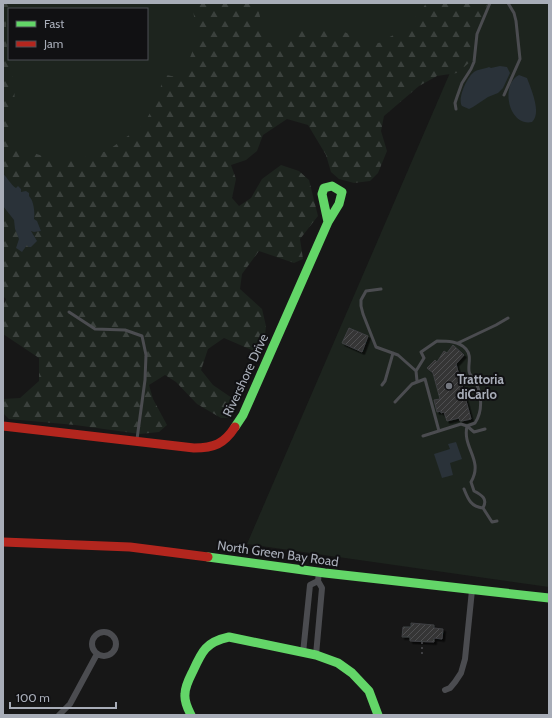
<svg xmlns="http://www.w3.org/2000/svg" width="552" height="718" viewBox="0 0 552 718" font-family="Cabin,sans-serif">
<defs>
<pattern id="forest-firs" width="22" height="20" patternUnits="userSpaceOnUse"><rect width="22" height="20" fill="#1d241e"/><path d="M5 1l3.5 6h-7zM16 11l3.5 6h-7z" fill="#3b413d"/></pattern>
<pattern id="building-hatch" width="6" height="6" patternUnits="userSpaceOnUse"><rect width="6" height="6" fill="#353536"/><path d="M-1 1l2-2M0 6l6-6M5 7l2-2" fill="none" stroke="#4f5051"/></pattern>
<filter id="shadow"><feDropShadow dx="2.5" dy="2.5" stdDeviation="0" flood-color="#0009"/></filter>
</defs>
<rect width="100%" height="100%" fill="#171717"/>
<!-- grass -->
<path fill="#1d241e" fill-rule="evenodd" d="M3 3H444L421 50 99 182 3 161ZM9 9H147V59H9Z
M480 3H549V587L247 544Z"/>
<!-- forest -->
<path fill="url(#forest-firs)" d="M3 3H10L6 25 7 53 14 82 15 107 9 126V139L21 149 49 158H81L107 151 143 125 160 96 162 74 185 79 187 65 197 40 193 9 190 3H264L257 4 266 42 287 47 297 30 311 31 332 27 359 38 379 43 404 29 422 10 426 3H488L472 39 470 62 457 73 437 76 419 86 384 116 381 131 387 151 378 173 370 181 354 183 339 179 331 172 326 155 308 125 287 119 263 135 257 151 246 160 231 165 236 179 232 198 239 206 251 198 262 179 281 165 299 171 309 180 318 216 300 239 303 259 294 263 259 251 242 274 240 289 262 309 266 326 264 345 254 351 224 338 208 349 201 370 213 385 232 398 236 405 230 418H221L197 404 176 382 165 375 149 385 153 399 167 425 159 432 140 434 75 425 9 419 3 413V399L20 398 39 381V358L3 334V306L6 299 3 296Z"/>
<!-- water -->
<path fill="#2a3239" d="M500 66 507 67 510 73 503 88 498 93 488 97 473 107 469 109 462 106C457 99 467 77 474 72 478 69 484 69 489 67L491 68Z
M519 75 527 78C531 89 542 113 532 122 508 127 500 84 519 75Z
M3 174C8 178 10 184 16 188L18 186 21 189V192L26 191 29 193V196C34 201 35 213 34 219L37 221 41 231 34 232 31 231 37 241 31 247H28L27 245 22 252 16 248 19 239 15 229 14 220 3 206Z
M456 442 462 459 450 463 453 475 442 478 434 454 450 449 448 444Z"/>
<!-- building -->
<path fill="url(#building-hatch)" stroke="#3f4043" filter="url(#shadow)" d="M349 328 368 336 362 352 342 343Z
M453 345 464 355 456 364 471 419 462 421H460L459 418 447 421 444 412 441 413V411L437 412 434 400 440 399 433 373 427 368 435 360 437 362 444 351 447 353Z
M411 623 434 625V628L443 629 442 639 434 638V642L410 641V637H402L403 627H411Z"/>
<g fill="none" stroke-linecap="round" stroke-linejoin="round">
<!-- path -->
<path stroke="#4d4e52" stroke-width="1.5" stroke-dasharray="2 3" stroke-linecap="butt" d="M422 654V642"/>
<!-- lane -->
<path stroke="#4b4c50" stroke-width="3" d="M504 95 520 59 516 21 514 13 508 3
M456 109 455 103 457 97 462 83 471 69 474 62 477 34 490 3
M381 289 366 291 361 300V306L363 314 376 347 398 355 416 371
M69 312 95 329 125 330 142 336 146 355 145 380 137 439
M458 343 496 325 508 318
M417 381 416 371 424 358 421 352 437 341C447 341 459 341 466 349 472 356 468 363 469 371 469 374 473 378 475 381 482 394 483 411 475 423L467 426 461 424 423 436
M382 385 385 381 393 353
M395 402 412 384 425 379 439 431
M467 426C462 448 484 460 471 482L474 491C482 495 488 499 483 508
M467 426 474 432 485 429
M464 489C468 499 471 507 483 508L492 522 497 521"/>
<!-- street -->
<path stroke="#4b4c50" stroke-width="6" d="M92 644a12 12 0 1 1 24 0a12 12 0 1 1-24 0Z
M303 653 310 585 318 581
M316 655 322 588 318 581 319 572
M445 690 450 688 455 682 461 673 465 659 472 590
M59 715 70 704 97 654"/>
<!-- fast -->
<path stroke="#63d668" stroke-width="9" d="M235 427 243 415 328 222 339 204 342 192 332 186 324 188 322 194 328 222
M208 557 325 573 549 598
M191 715C188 709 184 702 185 694 185 686 189 679 193 671 202 651 206 642 229 637L316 655 338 663 352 673 369 691 378 715"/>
<!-- jam -->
<path stroke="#b3261e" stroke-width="9" d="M3 426 194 448C214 448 224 444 235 427
M3 542 130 547 208 557"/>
</g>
<!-- markers -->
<circle fill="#757880" stroke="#111113" stroke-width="1.5" cx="449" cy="386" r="4"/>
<g text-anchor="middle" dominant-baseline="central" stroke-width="4" stroke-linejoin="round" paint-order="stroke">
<!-- street labels -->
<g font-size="13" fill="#a8adb8" stroke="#111113">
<text transform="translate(245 375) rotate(-65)">Rivershore Drive</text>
<text transform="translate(278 553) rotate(8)">North Green Bay Road</text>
</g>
<!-- poi labels -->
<g font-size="13" font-weight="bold" fill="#a8adb8" stroke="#111113" text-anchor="start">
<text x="457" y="379">Trattoria<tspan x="457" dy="15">diCarlo</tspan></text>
</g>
</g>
<!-- border -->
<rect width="552" height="718" fill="none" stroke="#a8adb8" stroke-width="8"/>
<!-- legend -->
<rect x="8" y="8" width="140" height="52" fill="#111113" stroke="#4d4f55"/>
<rect x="16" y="21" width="20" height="6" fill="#63d668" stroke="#4d4f55"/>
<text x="44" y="28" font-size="12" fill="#a8adb8">Fast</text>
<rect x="16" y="41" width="20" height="6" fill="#b3261e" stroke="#4d4f55"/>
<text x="44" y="48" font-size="12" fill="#a8adb8">Jam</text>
<!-- scale -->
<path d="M10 702v6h106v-6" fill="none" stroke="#a8adb8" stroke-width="2"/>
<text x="16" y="702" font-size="12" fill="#a8adb8" stroke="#111113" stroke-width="3" paint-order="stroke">100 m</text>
</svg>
